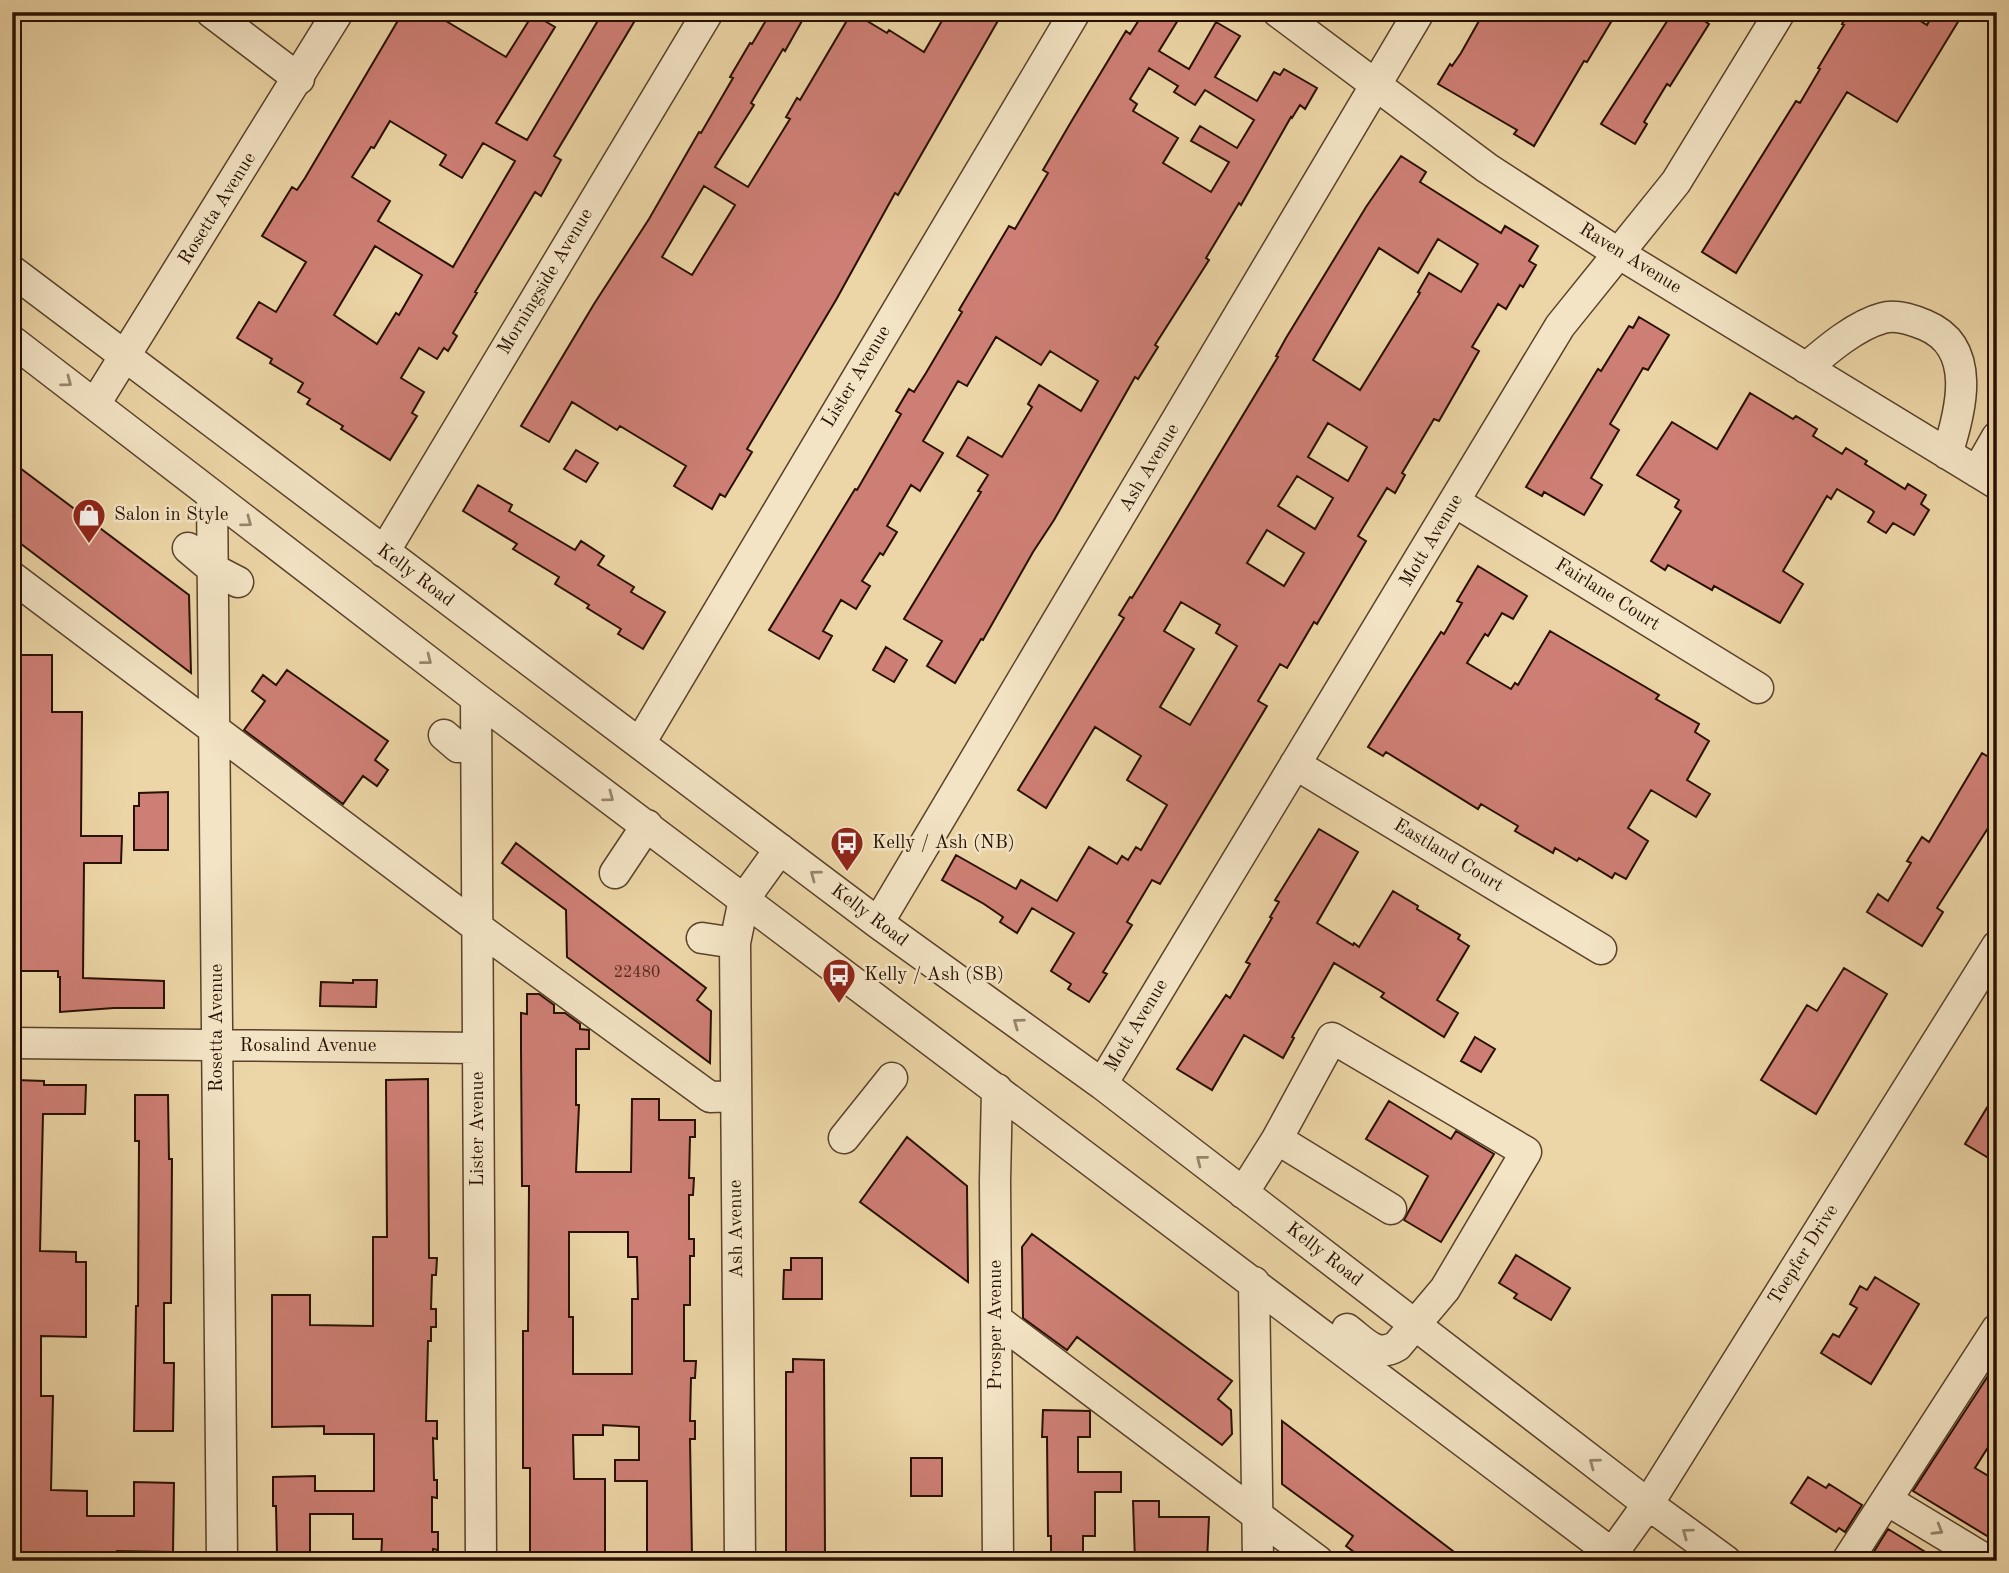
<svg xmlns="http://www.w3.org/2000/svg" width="2009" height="1573" viewBox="0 0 2009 1573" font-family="'Old Standard TT',serif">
<rect width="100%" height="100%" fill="#ecd5a6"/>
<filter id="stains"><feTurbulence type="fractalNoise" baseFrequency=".00286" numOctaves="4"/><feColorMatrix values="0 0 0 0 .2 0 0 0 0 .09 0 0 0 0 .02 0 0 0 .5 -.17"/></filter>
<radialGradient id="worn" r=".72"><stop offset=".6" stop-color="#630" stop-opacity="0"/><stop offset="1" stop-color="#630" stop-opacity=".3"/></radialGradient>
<!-- building -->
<path fill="#ce7f75" stroke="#281001" stroke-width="2" fill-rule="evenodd" d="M403 12H452L446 21 506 57 533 14 555 27 496 123 527 140 603 12H640L554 156 561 160 541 196 535 192 475 292 477 293 453 333 457 336 448 351 444 348 437 359 419 348 401 378 424 392 412 413 417 416 390 460 341 429 343 426 307 404 310 399 298 392 303 383 270 363 272 359 237 338 259 302 276 312 306 262 262 236 292 187 297 190 305 178ZM390 121 446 155 440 165 462 178 483 143 515 161 453 267 378 221 390 201 352 177 371 147 374 148ZM375 246 422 275 399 315 396 313 377 344 334 315Z
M771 12H807L785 51 783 49 751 103 754 105 715 167 748 187 790 119 786 117 797 98 800 100 852 12 887 33 889 30 924 52 947 12H1003L898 195 895 193 836 300 747 449 752 452 725 497 720 494 712 509 674 486 686 466 620 426 617 430 572 402 549 442 521 426 594 304 649 219 699 132 701 133 733 78 730 77 750 43 752 44ZM704 186 735 205 692 275 662 257Z
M1144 12H1183L1159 51 1189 69 1216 22 1240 36 1215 77 1257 101 1274 72 1280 75 1284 69 1317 88 1305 109 1300 105 1292 118 1291 117 1241 205 1239 203 1206 258 1209 260 1155 345 1158 347 1138 379 1135 377 1054 520 1033 552 983 640 981 639 955 683 927 666 942 641 904 619 981 492 978 491 988 475 957 456 968 437 1002 457 1032 407 1028 404 1039 385 1081 411 1098 381 1050 351 1041 365 996 337 967 386 958 381 923 441 943 453 920 491 911 485 887 526 897 532 883 555 880 553 862 581 870 586 856 609 841 600 823 631 832 636 819 659 769 630 855 489 857 490 901 414 896 411 909 389 914 392 926 373 962 312 959 310 1009 226 1015 229 1048 173 1043 170 1071 122 1126 31 1130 34ZM1149 68 1178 86 1174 92 1195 105 1205 90 1254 120 1237 148 1200 126 1191 141 1229 162 1211 192 1163 163 1178 138 1133 111 1137 104 1130 99Z
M1484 12H1617L1587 62 1584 61 1534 146 1514 134 1517 130 1438 84 1450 64 1452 66 1461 53Z
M1673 12H1691L1709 24 1670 86 1667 84 1644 122 1647 124 1635 144 1601 124Z
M1849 12H1906L1927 25 1934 12H1964L1897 122 1847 92 1736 273 1702 252 1796 101 1800 103 1820 69 1818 68 1844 25 1842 24Z
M1401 156 1426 172 1420 182 1501 233 1505 226 1538 246 1529 261 1536 265 1523 287 1520 285 1506 309 1498 304 1472 347 1479 351 1439 421 1434 419 1402 473 1405 475 1395 493 1387 488 1358 536 1366 541 1317 624 1314 622 1287 668 1280 664 1258 701 1267 706 1160 884 1152 880 1127 922 1132 925 1103 972 1107 974 1089 1002 1068 989 1071 984 1051 971 1074 933 1032 908 1017 933 1000 922 1003 917 984 904 942 880 956 855 1016 889 1021 880 1057 901 1089 847 1117 864 1122 856 1128 860 1136 847 1141 850 1167 805 1127 780 1141 756 1095 727 1046 808 1018 790 1124 618 1119 615 1130 597 1132 598 1173 531 1278 357 1276 356 1286 338 1366 207ZM1438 239 1478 264 1461 292 1429 273 1418 292 1420 293 1360 390 1313 360 1379 248 1418 273ZM1328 423 1367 447 1348 481 1308 457ZM1297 476 1333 498 1315 529 1278 506ZM1267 530 1304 553 1284 586 1247 563ZM1181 602 1220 625 1216 633 1237 646 1190 725 1160 707 1194 649 1164 631Z
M1639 317 1669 335 1648 370 1643 368 1610 424 1619 430 1591 478 1602 485 1584 515 1544 492 1542 496 1526 487 1598 369 1601 371 1629 326 1633 328Z
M1750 393 1793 419 1796 416 1817 429 1813 436 1842 454 1846 448 1867 461 1865 464 1905 489 1908 484 1926 495 1921 504 1929 510 1914 535 1893 523 1886 533 1868 522 1874 512 1872 510 1837 489 1831 499 1827 496 1783 571 1803 584 1780 623 1714 586 1712 590 1668 565 1665 570 1651 561 1681 511 1675 507 1679 500 1637 475 1672 422 1717 449Z
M576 450 598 463 586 482 564 469Z
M12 462 189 595 191 673 12 537Z
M478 485 512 505 509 511 575 550 581 541 604 556 598 565 634 587 631 592 665 612 643 649 618 634 621 629 587 608 589 605 555 584 559 577 513 549 517 544 463 511Z
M1478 566 1527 596 1513 619 1502 613 1488 636 1485 634 1467 663 1511 689 1515 683 1518 685 1550 631 1659 695 1656 699 1699 724 1695 732 1709 741 1687 780 1710 794 1696 817 1651 790 1628 828 1648 841 1626 879 1615 873 1612 878 1579 858 1577 861 1555 848 1553 853 1515 831 1518 826 1481 804 1478 809 1386 752 1383 756 1368 747 1441 632 1444 634 1462 603 1457 601Z
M886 647 907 660 894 682 873 670Z
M12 655H52V712H82L81 836H122L121 863H84L83 978 164 981V1008H114L60 1012V977H58V971H12Z
M287 670 388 741 375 760 388 770 377 786 363 776 343 804 244 730 265 701 252 691 263 675 276 685Z
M1982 753 1997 762V814L1937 908 1943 912 1922 946 1867 912 1878 894 1888 901 1911 863 1907 861 1922 837 1929 842Z
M168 792V850H134V806H139V793Z
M1319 829 1358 852 1317 923 1353 945 1354 943 1359 947 1393 891 1418 906 1417 909 1460 935 1458 939 1469 946 1437 1000 1458 1013 1444 1037 1381 997 1384 993 1334 963 1292 1037 1294 1038 1283 1058 1244 1035 1212 1090 1177 1069 1226 995 1230 998 1250 964 1246 962 1272 918 1270 917 1279 902 1275 900Z
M516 843 706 988 697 1000 711 1011 710 1063 567 957 566 910 502 863Z
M1844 968 1887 994 1816 1114 1761 1080 1807 1005 1817 1011Z
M353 980H377L376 1007 320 1006 321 982 353 983Z
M527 994H539L554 1005V1013H565L580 1024V1029L589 1030V1049H576V1105H579L576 1172H631L632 1099H659V1120H695V1137H690L689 1178H694L693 1195H689V1239H694V1256H690V1305H684V1361H696L695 1378H691L690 1421H695V1439H690L692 1557H647V1481H615V1460H639V1427L603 1425V1435H573L574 1479H605V1561H538V1559H530V1468H523V1331H528L529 1186H522L521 1049V1013L527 1014ZM569 1232H628V1257H637L638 1299H632V1374H573V1317H569Z
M1475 1037 1495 1049 1481 1072 1461 1061Z
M428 1079 429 1258H437L436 1275H432L431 1309H436V1327H431V1341H428L426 1421H437V1439L433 1438 434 1480H437V1498L432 1497V1532H438V1550L433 1549V1561H381L382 1539H353V1514H310V1561H283V1554H277L276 1506H273V1477L315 1476V1491H374V1434H324V1426L272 1427V1295H310V1325L373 1326V1237H387L386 1080Z
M15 1080 44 1081V1085H86L85 1114H43L40 1251 76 1252V1262H86V1337L41 1336V1396H53L51 1490 87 1491V1516H134V1482L174 1483 173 1552 117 1551V1561H96V1554H52V1561H13L12 1220Z
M1997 1091V1163L1965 1144Z
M135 1095H168L169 1159H172L171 1303H164V1363H174L173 1431H134L136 1306H138L139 1141H135Z
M1389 1101 1451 1139 1456 1131 1494 1154 1441 1242 1404 1220 1428 1176 1366 1139Z
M907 1137 967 1186 968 1282 860 1202Z
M1032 1234 1232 1381 1218 1399 1231 1410 1232 1434 1222 1445 1077 1337 1067 1350 1023 1318 1022 1247Z
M1516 1255 1570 1288 1551 1320 1514 1298 1517 1294 1499 1283Z
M791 1258H822V1299H783L784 1270H791Z
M1875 1277 1919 1304 1871 1384 1821 1353 1833 1334 1839 1337 1857 1308 1850 1304 1860 1286 1867 1290Z
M793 1359 824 1360 825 1553 786 1552V1372H793Z
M1997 1362V1433L1975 1468 1997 1481V1542L1913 1491Z
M1043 1410 1090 1411V1437H1078V1472H1121V1492H1095V1536H1083V1561H1051V1536H1048L1047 1437H1042Z
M1282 1421 1466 1561H1366L1346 1546 1353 1536 1282 1484Z
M911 1458H942V1496H911Z
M1808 1477 1826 1488 1829 1484 1862 1505 1845 1532 1839 1528 1836 1532 1791 1503Z
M1133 1501H1159V1517H1209L1207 1561H1135Z
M1888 1529 1940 1561H1868Z"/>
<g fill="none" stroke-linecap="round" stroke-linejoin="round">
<defs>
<path id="minor" d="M211 12 299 79
M1278 12 1487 168 1618 253 1997 484
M12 271 878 923 1102 1084 1648 1504 1726 1561
M12 341 476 698 1622 1561
M1806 368C1827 350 1856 325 1883 318 1896 314 1913 320 1925 325 1978 347 1961 411 1947 454
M95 404 338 12
M1977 472 1997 437
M212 495 222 1561
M1455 502 1758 688
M188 548 213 569 238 582
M384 552 708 12
M12 577 477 927 710 1097 735 1096
M476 698 481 1561
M444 735 458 747H476
M640 743 1075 12
M1295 764 1601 949
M615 873 647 825
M878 923 1419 12
M702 938 735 943
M12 1043 477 1048
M1102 1084 1560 326 1676 182 1780 12
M997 1089 995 1181 998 1561
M844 1138 892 1078
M1277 1139 1391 1209
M1243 1193 1277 1139 1332 1038 1526 1152 1445 1289 1397 1346C1376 1359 1363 1341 1347 1329
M1254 1282 1258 1561
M996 1319 1318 1561
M1887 1500 1988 1561
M740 1561 735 943 744 899 780 849
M1607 1561 1648 1504 1997 946
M1847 1561 1997 1329"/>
</defs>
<!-- minor casing -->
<use href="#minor" stroke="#59412a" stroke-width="33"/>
<!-- minor -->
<use href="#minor" stroke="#f3e4c5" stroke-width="30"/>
</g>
<!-- one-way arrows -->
<defs><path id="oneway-chevron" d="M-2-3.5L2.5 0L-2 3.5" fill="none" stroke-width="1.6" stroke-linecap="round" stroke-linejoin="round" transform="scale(1.75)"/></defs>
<g stroke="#98856d">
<use href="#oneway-chevron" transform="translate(67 382) rotate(37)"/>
<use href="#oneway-chevron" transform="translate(247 522) rotate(37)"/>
<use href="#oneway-chevron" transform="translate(427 660) rotate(38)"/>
<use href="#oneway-chevron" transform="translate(609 797) rotate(37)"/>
<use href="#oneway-chevron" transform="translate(815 875) rotate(-143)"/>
<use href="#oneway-chevron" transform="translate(1018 1023) rotate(-144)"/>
<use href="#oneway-chevron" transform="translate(1201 1160) rotate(-142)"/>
<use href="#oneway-chevron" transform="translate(1594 1463) rotate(-143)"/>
<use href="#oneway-chevron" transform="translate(1938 1530) rotate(31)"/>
<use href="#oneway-chevron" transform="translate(1687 1533) rotate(-144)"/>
</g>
<!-- icons -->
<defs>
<symbol id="shop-pin" viewBox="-11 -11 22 30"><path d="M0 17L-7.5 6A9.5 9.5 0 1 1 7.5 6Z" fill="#8f2418" stroke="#f3e4c5"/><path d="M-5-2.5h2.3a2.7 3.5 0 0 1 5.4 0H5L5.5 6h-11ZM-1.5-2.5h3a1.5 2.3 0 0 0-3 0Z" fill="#fff"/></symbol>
<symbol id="bus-pin" viewBox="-11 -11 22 30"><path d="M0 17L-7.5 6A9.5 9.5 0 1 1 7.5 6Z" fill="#8f2418" stroke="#f3e4c5"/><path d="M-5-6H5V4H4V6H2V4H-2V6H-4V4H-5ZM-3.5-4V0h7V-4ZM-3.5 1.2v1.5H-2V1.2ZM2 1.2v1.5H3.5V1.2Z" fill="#fff"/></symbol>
</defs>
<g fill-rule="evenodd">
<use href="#shop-pin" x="70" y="496" width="38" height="52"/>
<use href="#bus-pin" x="828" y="824" width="38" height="52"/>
<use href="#bus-pin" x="820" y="956" width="38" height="52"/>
</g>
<g text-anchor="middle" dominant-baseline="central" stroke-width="5" stroke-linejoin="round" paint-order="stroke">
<!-- number labels -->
<g font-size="16" fill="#522c1e">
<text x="637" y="973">22480</text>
</g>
<!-- street labels -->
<g font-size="19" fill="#281001" stroke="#f3e4c5">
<text transform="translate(218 209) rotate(-58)">Rosetta Avenue</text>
<text transform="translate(1630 259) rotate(32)">Raven Avenue</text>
<text transform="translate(546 282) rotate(-59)">Morningside Avenue</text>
<text transform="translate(857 377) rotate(-59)">Lister Avenue</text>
<text transform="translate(1150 468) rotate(-59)">Ash Avenue</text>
<text transform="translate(1432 541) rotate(-59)">Mott Avenue</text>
<text transform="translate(415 576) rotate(37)">Kelly Road</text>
<text transform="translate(1607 595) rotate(32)">Fairlane Court</text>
<text transform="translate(1448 856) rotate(31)">Eastland Court</text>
<text transform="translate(869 916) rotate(37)">Kelly Road</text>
<text transform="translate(1137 1026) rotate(-59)">Mott Avenue</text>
<text transform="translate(217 1028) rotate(-90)">Rosetta Avenue</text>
<text x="308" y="1046">Rosalind Avenue</text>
<text transform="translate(478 1129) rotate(-90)">Lister Avenue</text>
<text transform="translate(737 1229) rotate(-91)">Ash Avenue</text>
<text transform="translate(1324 1255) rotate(38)">Kelly Road</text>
<text transform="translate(1804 1255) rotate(-58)">Toepfer Drive</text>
<text transform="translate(996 1325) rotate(-90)">Prosper Avenue</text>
</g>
<!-- poi labels -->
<g font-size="19" fill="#281001" stroke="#f3e4c5" text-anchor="start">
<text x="114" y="515">Salon in Style</text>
<text x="872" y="843">Kelly / Ash (NB)</text>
<text x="864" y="975">Kelly / Ash (SB)</text>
</g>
</g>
<!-- margin -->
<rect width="2009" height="1573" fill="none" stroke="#ecd5a6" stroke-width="42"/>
<rect x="14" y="14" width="1981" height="1545" fill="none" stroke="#281001" stroke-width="3.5"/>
<rect x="21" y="21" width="1967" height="1531" fill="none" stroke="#281001" stroke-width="2"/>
<rect width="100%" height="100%" filter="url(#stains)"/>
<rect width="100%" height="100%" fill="url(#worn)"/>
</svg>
